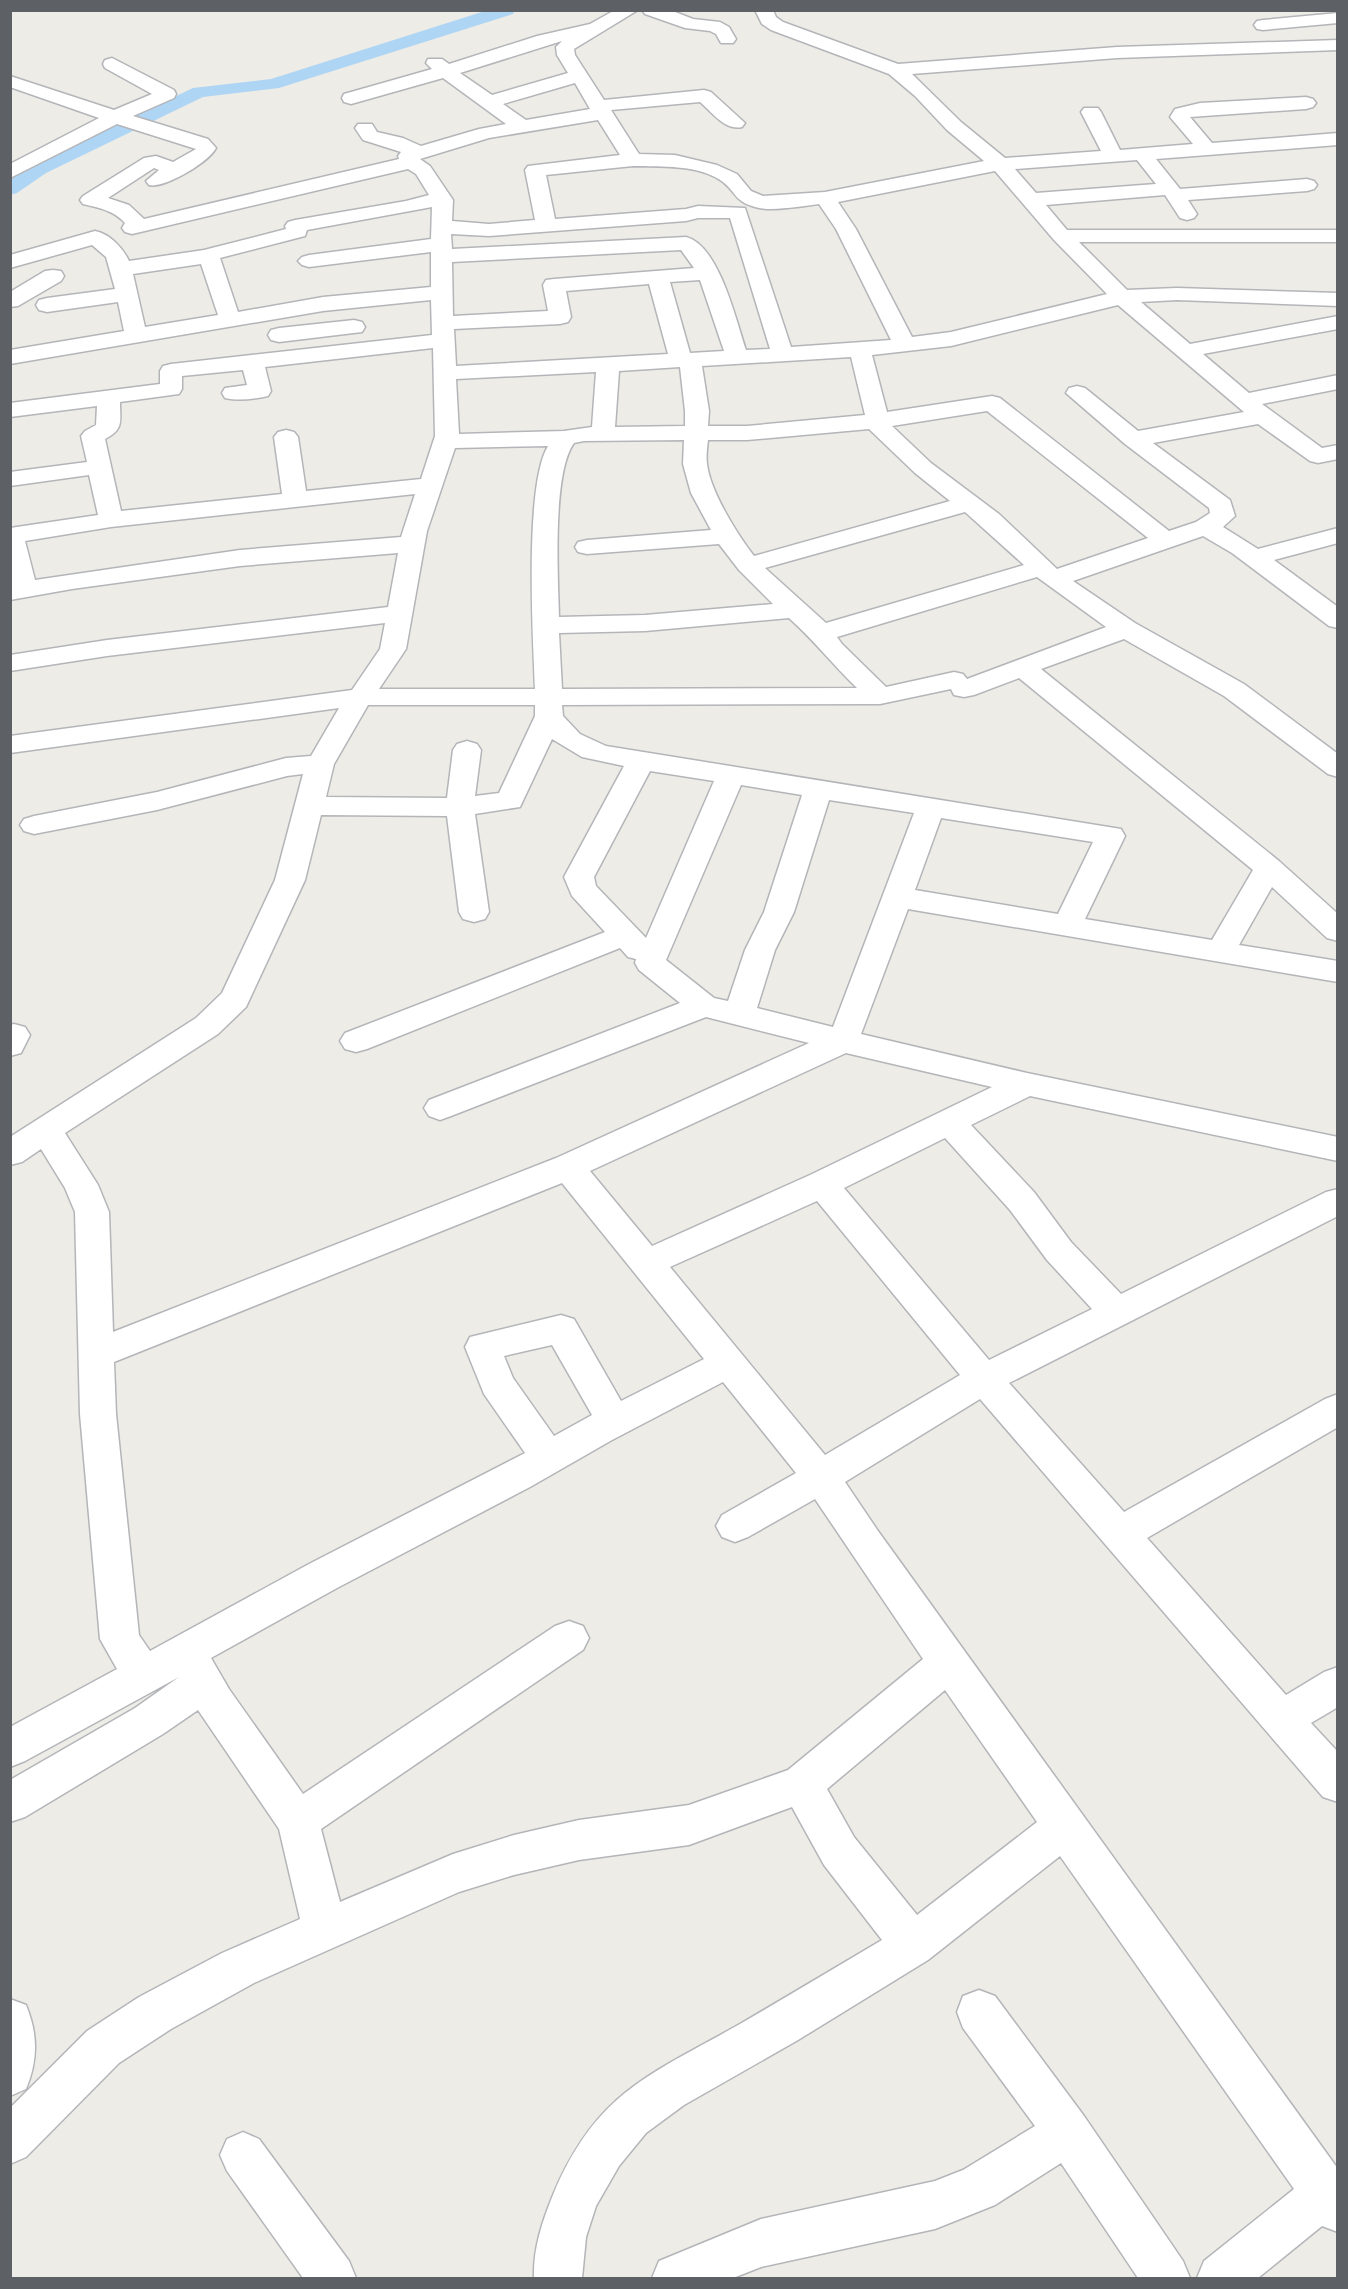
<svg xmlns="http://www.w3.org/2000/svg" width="1348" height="2289" viewBox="0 0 1348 2289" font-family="Commissioner,sans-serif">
<rect width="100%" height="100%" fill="#eeece6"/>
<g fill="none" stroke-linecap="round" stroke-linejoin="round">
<!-- canal -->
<path fill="#afd5f5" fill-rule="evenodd" d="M488 10H515L513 14 279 88 203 97 46 173 17 193 10 195V180L32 165 193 88 271 79Z"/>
<defs>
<path id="minor" d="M615 10H638L574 49 575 55 604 100 704 90 711 92 745 123 742 127C725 131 712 112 700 102L611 110 639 154 675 155 717 165 737 174 751 191 763 196 825 192 984 161 947 130 915 96 889 74 771 30 762 24 755 10H773L776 17 783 22 898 64 1117 47 1338 40V50L1117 58 912 74 961 122 1005 158 1101 151 1081 112 1084 108H1098L1101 112 1120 150 1193 144 1170 117 1175 109 1200 103 1306 97 1313 99 1316 103 1313 107 1306 109 1190 117 1212 143 1338 133V145L1156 159 1180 189 1307 179 1314 181 1317 185 1314 189 1307 191 1188 200 1197 214 1194 218 1187 220 1180 218 1165 195 1046 205 1067 230H1338V242H1079L1127 290 1177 288 1338 293V306L1177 300 1141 302 1190 344 1338 316V329L1203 354 1249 393 1338 375V389L1262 404 1322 448 1338 445V459L1318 463 1310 461 1258 424 1153 443 1230 500 1235 516 1223 527 1258 549 1338 528V543L1274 560 1338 607V628L1329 626 1232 553 1203 536 1073 581 1135 623 1244 684 1338 754V777L1328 774 1224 696 1124 639 1041 669 1279 861 1338 914V941L1327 938 1272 887 1239 945 1338 961V982L908 909 861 1034 1027 1073 1338 1137V1161L1030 1096 971 1125 1034 1192 1071 1242 1121 1294 1326 1192 1338 1189V1216L1009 1383 1124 1512 1325 1399 1338 1394V1427L1147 1538 1286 1695 1324 1672 1338 1667V1707L1311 1723 1338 1752V1802L1323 1797 980 1399 845 1482 878 1531 1338 2169V2232L1322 2226 1258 2278H1197L1204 2261 1294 2189 1060 1856 928 1960 798 2040 684 2105 646 2133 619 2166 596 2206 586 2237 582 2278H534C533 2249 542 2222 553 2195 596 2092 650 2075 740 2024 788 1996 835 1968 882 1940L824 1865 792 1807 689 1845 579 1860 514 1875 459 1892 254 1983 171 2029 119 2063 26 2157 10 2164V2108L87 2031 139 1997 222 1953 300 1919 279 1829 198 1710 163 1734 25 1817 10 1822V1780L135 1708 179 1677 25 1761 10 1767V1727L117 1669 100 1639 80 1414 75 1212 65 1188 41 1149 22 1162 10 1165V1137L196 1018 222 993 275 880 303 774 287 776 157 810 34 834 24 831 20 825 24 819 34 816 157 792 286 758 311 756 339 708 10 753V736L352 690 380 649 385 623 107 656 10 671V655L107 640 388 607 398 553 240 566 72 589 10 600V528L98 515 89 475 10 486V472L87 462 81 436 85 431 96 425 97 406 10 417V403L160 384V371L163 366 171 364 432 335 431 300 323 311 10 364V350L124 331 118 302 47 312 39 310 36 305 39 300 47 298 115 289 106 257 92 245 10 268V255L95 231C110 234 123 248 129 261L204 250 286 229 285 226 288 222 295 220 406 201 429 195 416 174 408 169 132 234 125 232 122 228 125 223C113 210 99 208 83 204L80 200 83 196 144 158 156 156 173 162 196 149 117 124 10 178V164L99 118 10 87V76L114 110 152 94 105 68 103 64 105 60 112 58 174 90 176 94 174 98 133 116 208 139 216 148C209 162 164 189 149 185L146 181 159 170 154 168 108 198 129 205 144 219 399 159 398 156 401 152 363 140 355 128 358 124H372L377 132 403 138 421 146 479 129 506 124 443 78 351 104 344 102 342 98 344 94 432 69 426 63 428 59H442L449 64 537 36 590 24ZM562 41 556 47 557 55 568 73 492 95 460 73ZM575 83 590 109 526 120 503 104ZM598 120 620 155 528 166 525 170 535 220 489 224 452 221 453 200 430 166 420 159 489 138ZM1137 160 1156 184 1036 193 1015 169ZM633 166C661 167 699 164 723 182 737 193 734 201 755 207 771 212 802 206 819 204L836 229 891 340 791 347 745 208 698 206 686 209 555 219 546 175ZM995 171 1054 240 1107 294 951 332 912 337 856 229 838 202ZM432 207 431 239 309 255 302 257 298 261 302 265 309 267 431 252V287L323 297 238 312 220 258 305 236 307 230ZM698 218H730L770 349 746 350C736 321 719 245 686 237L452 249 451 234 489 236 686 221ZM681 250 694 268 554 279 546 280 543 285 548 311 453 316 452 262ZM201 264 218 315 145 327 133 274ZM700 280 724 351 690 353 670 282ZM649 284 668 354 456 366 454 329 560 324 568 322 571 317 566 291ZM1118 305 1244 412 1138 431 1085 388 1077 386 1069 388 1066 393 1125 444 1209 508 1210 513 1196 522 1169 531 1000 398 992 396 887 412 872 355 951 346ZM433 348 435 436 421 479 306 491 298 437 294 432 286 430 278 432 274 437 282 494 121 511 105 439C124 429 120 422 120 402L179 394 182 389V376L243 370 247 385 225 388 222 393 225 398C238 401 255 399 268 396L271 391 265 367ZM851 357 865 415 747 426H708L709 411 702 366ZM680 367 685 411V426L615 427 619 371ZM596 372 592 427 564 431 459 434 456 379ZM987 411 1148 538 1057 569 999 514 931 463 892 426ZM869 429 915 473 950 501 754 556C737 534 710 491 707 464 706 456 707 448 708 440H747ZM684 440 683 464 691 493 711 530 587 540 578 542 575 547 578 552 587 554 719 544 739 570 773 604 645 615 559 617C558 578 552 473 574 443L584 441ZM548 446C524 486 533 637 535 689H379L406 649 427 531 455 448ZM415 494 401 537 240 550 35 580 25 541 111 527ZM965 512 1024 565 826 623 765 568ZM1037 577 1106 627 967 679 963 674 954 672 886 687 842 644 837 637ZM789 618C814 640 833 665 857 688L562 689 559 633 645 631ZM1019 678 1253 870 1212 940 1085 919 1125 836 1121 829 606 746 580 734 563 716 562 705 880 704 951 689 954 695 964 697 974 695ZM368 705H535V716L499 793 475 796 481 750 477 744 467 741 457 744 453 750 447 798 326 797 334 764ZM552 739 582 757 624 766 564 877 572 896 605 932 345 1033 340 1041 345 1049 356 1052 367 1049 620 948 628 957 636 959 635 963 639 970 680 1003 429 1100 424 1108 429 1116 440 1120 451 1116 706 1017 809 1043 556 1158 113 1332 109 1212 98 1185 65 1133 218 1034 246 1007 305 880 321 815 447 816 459 912 463 919 474 922 485 919 489 912 475 814 520 807ZM650 771 714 781 646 938 596 886 594 877ZM741 785 802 795 764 912 745 950 728 1001 714 998 666 960ZM829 800 914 813 833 1027 757 1008 775 950 794 912ZM941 818 1093 842 1058 914 915 890ZM846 1053 992 1087 810 1175 652 1246 590 1171ZM945 1138 1010 1210 1047 1260 1092 1309 989 1360 844 1188ZM562 1183 704 1359 621 1401 574 1319 561 1315 470 1337 465 1347 484 1394 525 1453 309 1564 150 1651 139 1635 116 1414 114 1362ZM817 1201 960 1375 825 1455 670 1267ZM552 1345 592 1415 554 1436 513 1378 504 1356ZM723 1382 796 1473 722 1515 716 1526 722 1537 735 1542 748 1537 815 1499 923 1659 788 1770 689 1805 579 1820 514 1835 453 1854 340 1902 321 1829 583 1650 589 1638 583 1626 569 1621 555 1626 303 1794 229 1689 211 1658 337 1588 530 1487 612 1440ZM945 1690 1037 1822 917 1915 854 1837 827 1789Z
M642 10H670L693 19 720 22 729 27 736 39 733 43H721L716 34 710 31 685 28 645 14Z
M1338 13V23L1263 30 1257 29 1254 25 1257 21 1263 20Z
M53 270 61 271 64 276 61 281 18 306 10 307V292L45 271Z
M354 320 362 322 365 327 362 332 279 342 271 340 268 335 271 330 279 328Z
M14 1024 25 1027 30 1035 21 1053 10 1056V1025Z
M979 1990 995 1996 1084 2116 1183 2261 1190 2278H1138L1061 2163 995 2205 935 2229 761 2267 733 2278H652L659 2261 761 2219 935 2181 963 2170 1035 2126 963 2028 957 2012 963 1996Z
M10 1999 26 2005C38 2034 38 2060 26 2089L10 2096Z
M243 2132 259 2139 349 2261 356 2278H303L227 2171 220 2155 227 2139Z"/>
</defs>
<!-- minor casing -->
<use href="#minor" stroke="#b3b5b9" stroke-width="3"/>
<!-- minor -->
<use href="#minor" fill="#fff" fill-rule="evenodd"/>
</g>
<!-- border -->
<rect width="1348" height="2289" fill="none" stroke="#5d6064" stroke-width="24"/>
</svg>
